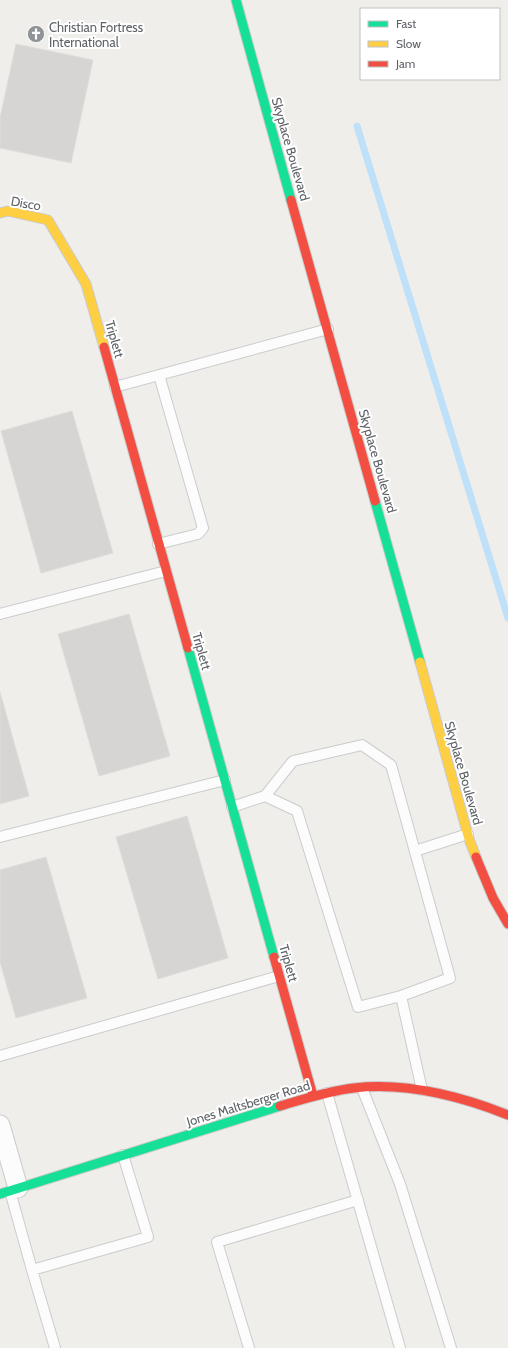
<svg xmlns="http://www.w3.org/2000/svg" width="508" height="1348" viewBox="0 0 508 1348" font-family="Cabin,sans-serif">
<rect width="100%" height="100%" fill="#efeeea"/>
<g fill="none" stroke-linecap="round" stroke-linejoin="round">
<!-- stream -->
<path stroke="#bfe0f9" stroke-width="7" d="M357 126 508 618"/>
</g>
<!-- building -->
<path fill="#d6d5d3" stroke="#deddd9" d="M16 44 93 60 71 163 0 148V118Z
M72 411 113 553 41 573 1 431Z
M129 614 170 756 99 776 58 634Z
M0 692 29 796 0 804Z
M187 816 228 958 158 979 116 837Z
M46 857 87 998 16 1018 0 962V870Z"/>
<g fill="none" stroke-linecap="round" stroke-linejoin="round">
<defs>
<path id="lane" d="M115 387 328 329
M158 544 198 534 203 528 159 375
M0 614 166 571
M265 796 297 811 358 1007 401 996
M232 807 265 796 293 761 362 745 391 765 450 978 401 996 422 1090
M0 837 225 780
M415 851 468 834
M0 1056 279 976
M362 1088 400 1184 451 1348
M327 1093 400 1348
M10 1191 32 1270 55 1348
M32 1270 148 1237 123 1155
M249 1348 217 1242 358 1200"/>
<path id="street" d="M0 1125 18 1188"/>
<path id="fast" d="M236 0 291 200
M375 501 420 662
M188 648 274 957
M0 1194 280 1106"/>
<path id="slow" d="M0 213 8 211 48 220 86 284 104 347
M420 662 469 839 476 857"/>
<path id="jam" d="M291 200 375 501
M104 347 188 648
M476 857 493 898 508 924
M274 957 313 1096
M280 1106C304 1099 328 1091 354 1088 406 1082 460 1096 508 1115"/>
</defs>
<!-- lane casing -->
<use href="#lane" stroke="#cbcccc" stroke-width="12"/>
<!-- street casing -->
<use href="#street" stroke="#cbcccc" stroke-width="21"/>
<!-- fast casing -->
<use href="#fast" stroke="#cacacb" stroke-width="11"/>
<!-- slow casing -->
<use href="#slow" stroke="#cacacb" stroke-width="11"/>
<!-- jam casing -->
<use href="#jam" stroke="#cacacb" stroke-width="11"/>
<!-- lane -->
<use href="#lane" stroke="#fdfcfc" stroke-width="10"/>
<!-- street -->
<use href="#street" stroke="#fdfcfc" stroke-width="19"/>
<!-- fast -->
<use href="#fast" stroke="#16e098" stroke-width="9"/>
<!-- slow -->
<use href="#slow" stroke="#ffcf43" stroke-width="9"/>
<!-- jam -->
<use href="#jam" stroke="#f24e42" stroke-width="9"/>
</g>
<!-- icons -->
<defs>
<symbol id="church-disc" viewBox="-11 -11 22 22"><circle r="9.5" fill="#919496" stroke="#fff"/><path d="M-1.2-6h2.4v3.5h3.3v2.4h-3.3V6h-2.4V-.1h-3.3v-2.4h3.3Z" fill="#fff"/></symbol>
</defs>
<g fill-rule="evenodd">
<use href="#church-disc" x="26" y="24" width="20" height="20"/>
</g>
<g text-anchor="middle" dominant-baseline="central" stroke-width="4" stroke-linejoin="round" paint-order="stroke">
<!-- poi labels -->
<g font-size="13" fill="#5f6368" stroke="#fff" text-anchor="start">
<text x="49" y="27">Christian Fortress<tspan x="49" dy="15">International</tspan></text>
</g>
<!-- street labels -->
<g font-size="13" fill="#5f6368" stroke="#fff">
<text transform="translate(291 149) rotate(74)">Skyplace Boulevard</text>
<text transform="translate(26 203) rotate(10)">Disco</text>
<text transform="translate(115 339) rotate(74)">Triplett</text>
<text transform="translate(378 461) rotate(74)">Skyplace Boulevard</text>
<text transform="translate(202 651) rotate(74)">Triplett</text>
<text transform="translate(464 773) rotate(74)">Skyplace Boulevard</text>
<text transform="translate(289 963) rotate(74)">Triplett</text>
<text transform="translate(248 1103) rotate(-17)">Jones Maltsberger Road</text>
</g>
</g>
<!-- legend -->
<rect x="360" y="8" width="140" height="72" fill="#ffffff" stroke="#bfc1c3"/>
<rect x="368" y="21" width="20" height="6" fill="#16e098" stroke="#bfc1c3"/>
<text x="396" y="28" font-size="12" fill="#5f6368">Fast</text>
<rect x="368" y="41" width="20" height="6" fill="#ffcf43" stroke="#bfc1c3"/>
<text x="396" y="48" font-size="12" fill="#5f6368">Slow</text>
<rect x="368" y="61" width="20" height="6" fill="#f24e42" stroke="#bfc1c3"/>
<text x="396" y="68" font-size="12" fill="#5f6368">Jam</text>
</svg>
